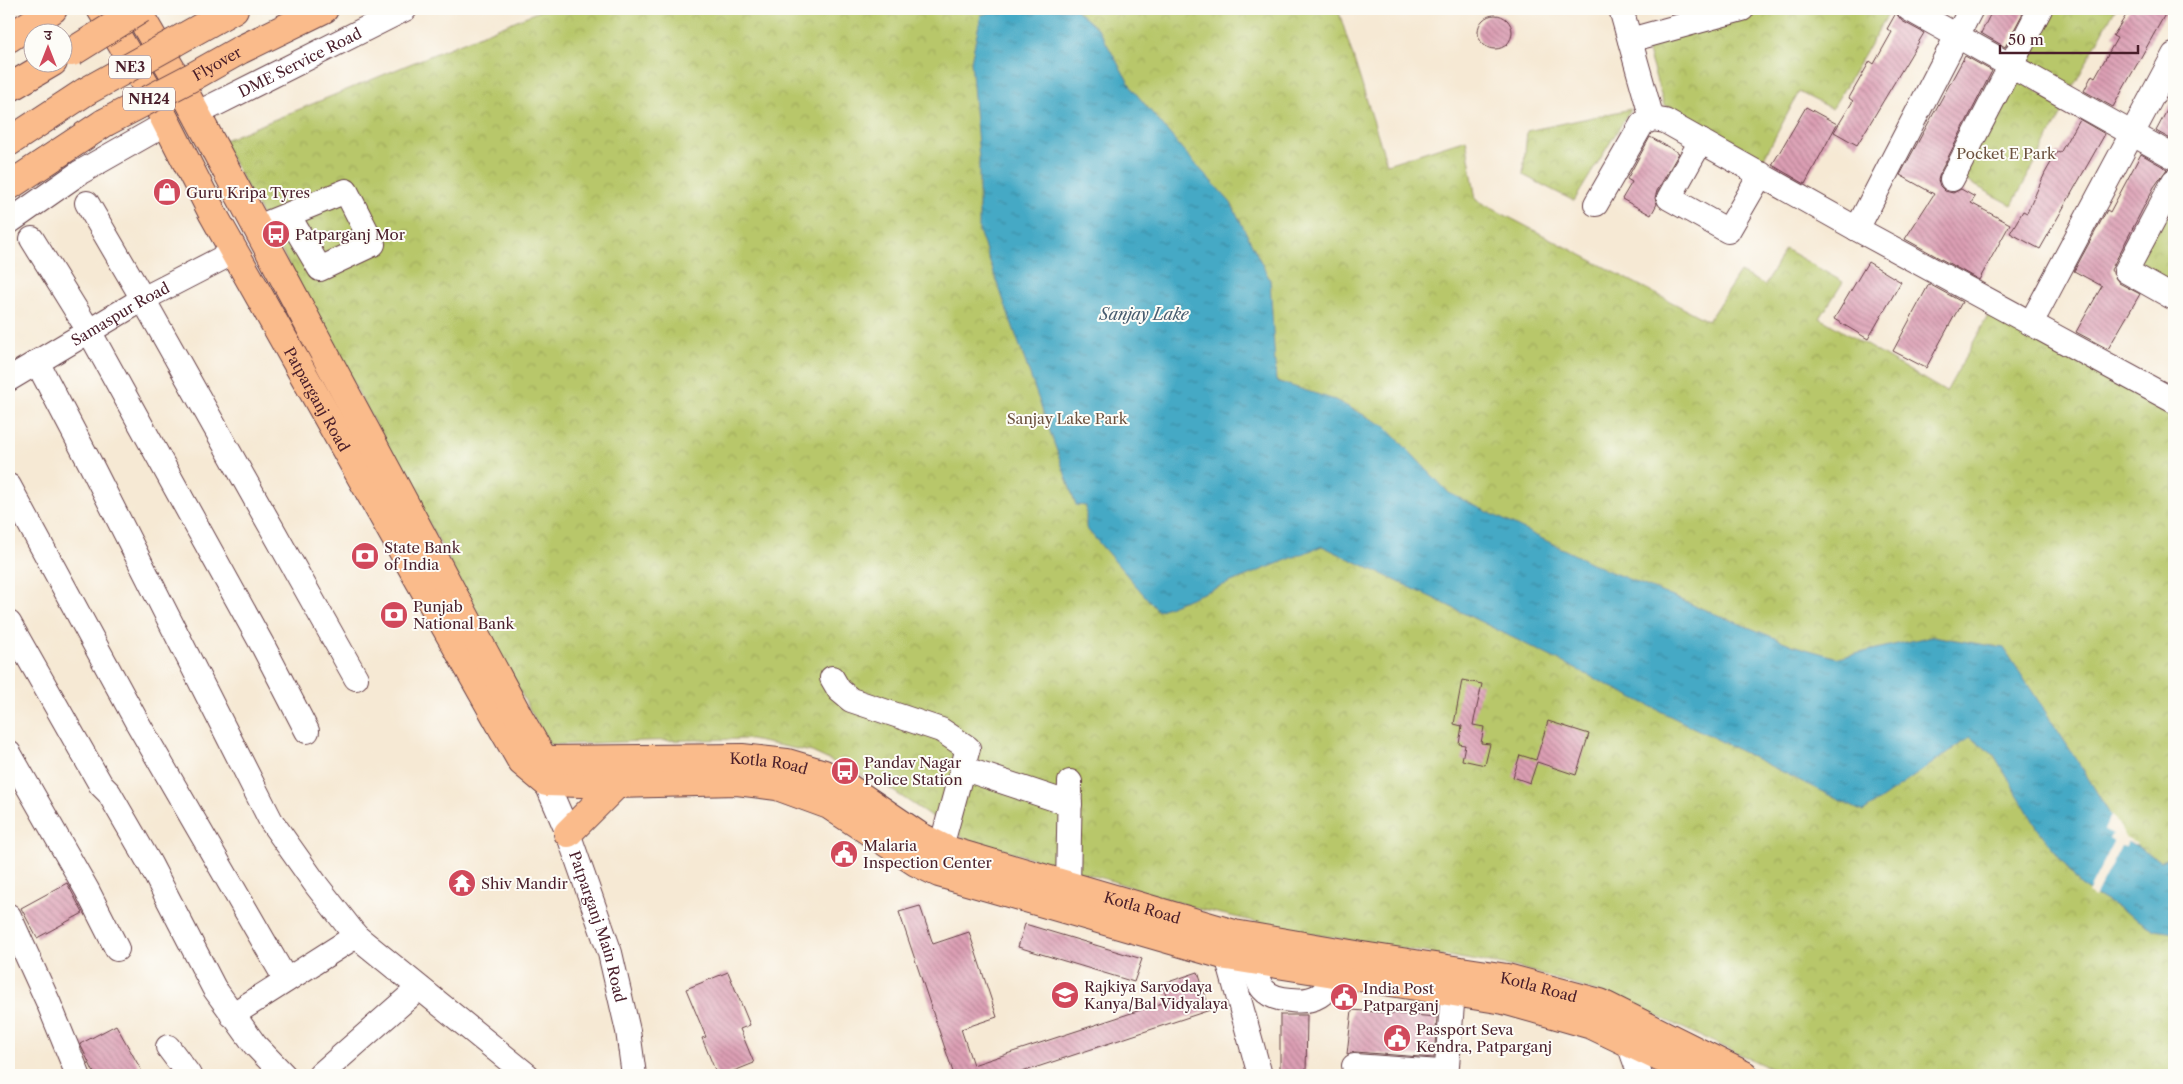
<svg xmlns="http://www.w3.org/2000/svg" width="2183" height="1084" viewBox="0 0 2183 1084" font-family="'Libre Caslon Text','Noto Serif Devanagari',serif">
<defs>
<pattern id="park-crowns" width="20" height="18" patternUnits="userSpaceOnUse" patternTransform="scale(1.25)"><rect width="20" height="18" fill="#b8c76a"/><path d="M2 6a3 3 0 1 1 6 0M12 15a3 3 0 1 1 6 0" fill="none" stroke="#a0aa5c"/></pattern>
<pattern id="water-ripples" width="26" height="14" patternUnits="userSpaceOnUse" patternTransform="scale(1.25)"><rect width="26" height="14" fill="#45a9c5"/><path d="M2 4q2-2 4 0t4 0M15 11q2-2 4 0t4 0" fill="none" stroke="#3c89a0"/></pattern>
<pattern id="building-back-hatch" width="6" height="6" patternUnits="userSpaceOnUse" patternTransform="scale(1.25)"><rect width="6" height="6" fill="#dc9fb4"/><path d="M-1 5l2 2M0 0l6 6M5-1l2 2" fill="none" stroke="#b48193"/></pattern>
</defs>
<rect width="100%" height="100%" fill="#fdfcf7"/>
<filter id="ink" filterUnits="userSpaceOnUse"><feTurbulence type="fractalNoise" baseFrequency=".02" numOctaves="2"/><feDisplacementMap in="SourceGraphic" scale="10" xChannelSelector="R" yChannelSelector="G"/><feConvolveMatrix kernelMatrix="1 2 1 2 8 2 1 2 1" color-interpolation-filters="sRGB"/></filter>
<filter id="wash" filterUnits="userSpaceOnUse"><feTurbulence type="fractalNoise" baseFrequency=".0096" numOctaves="4" result="noise"/><feDisplacementMap in="SourceGraphic" scale="20" xChannelSelector="R" yChannelSelector="G"/><feGaussianBlur stdDeviation="1.12" result="paint"/><feColorMatrix in="noise" values="0 0 0 0 0 0 0 0 0 0 0 0 0 0 0 0 0 1.4 0 .05"/><feComposite in="paint" operator="in"/></filter>
<g filter="url(#wash)">
<rect width="100%" height="100%" fill="#f6e9d4"/>
<!-- park -->
<path fill="url(#park-crowns)" stroke="#81734a" d="M544 9H1338L1387 164 1466 139 1476 200 1708 321 1740 272 1765 285 1785 249 1843 282 1820 318 1946 392 1989 314 2174 401V1075H1785L1622 1000 1521 968 1312 934 1199 909 1112 881 966 839 887 787 812 752 746 739 643 741 549 745 222 141Z
M1760 9H1891L1832 109 1799 92 1764 158 1664 105 1645 42Z
M2046 9H2115L2072 89 2019 61Z
M2012 77 2065 108 2012 205 1957 176Z
M1631 109 1574 201 1523 175 1527 131Z
M2174 191V294L2130 269Z"/>
<!-- water -->
<path fill="url(#water-ripples)" stroke="#486478" d="M1001 9H1075L1099 30 1133 90 1183 150 1231 203 1270 280 1276 381 1335 400 1385 426 1449 493 1606 570 1795 646 1838 658 1932 636 2004 648 2082 768 2125 839 2161 861 2174 856V933L2155 930 2081 886 2038 829 1994 755 1970 737 1863 812 1437 600 1322 546 1158 611 1086 528V506L1076 505 979 231V158L971 61 981 15Z"/>
<!-- pier -->
<path fill="#f6e9d4" d="M2112 814 2126 837 2137 844 2136 845 2128 841 2125 847 2121 846 2095 897 2088 893 2114 842 2109 839 2112 834 2104 830Z"/>
<g id="blocks">
<!-- building -->
<path fill="url(#building-back-hatch)" d="M1993 9H2025L2005 47 1981 33Z
M2130 9H2168L2113 107 2084 91 2092 75 2095 77 2117 38 2113 36Z
M1896 13 1902 21 1924 33 1857 145 1834 132 1853 101 1849 98 1870 61 1874 64 1892 32 1887 29Z
M1478 32a17 17 0 1 1 34 0a17 17 0 1 1-34 0Z
M1965 56 1992 71 1940 173 1938 180 1940 186 1945 191 1953 193 1961 189 1975 197 1971 203 2010 224 1979 280 1905 239 1934 194 1900 175Z
M2174 97V141L2156 131Z
M1806 107 1837 124 1805 184 1772 165Z
M2079 119 2105 134 2040 249 2010 233 2023 211 2027 213 2045 173 2057 152 2060 153Z
M1650 137 1679 153 1657 191 1655 198 1657 204 1651 215 1622 199 1632 182 1627 179Z
M2141 154 2167 169 2154 187 2111 270 2119 283 2140 294 2108 349 2076 332 2102 286 2074 271 2107 210 2110 212Z
M1868 262 1901 282 1868 339 1834 319Z
M1929 284 1962 302 1926 368 1893 351Z
M1462 680 1482 684 1473 725 1484 727 1481 743 1490 744 1485 765 1462 760 1465 745 1459 744 1462 726 1454 724Z
M1548 721 1589 734 1576 775 1537 762 1530 783 1513 777 1520 755 1536 760Z
M67 883 83 913 37 938 21 908Z
M920 906 933 944 969 932 997 1017 961 1029 973 1065 1177 998 1166 995 1162 984 1198 972 1210 1010 1013 1075H952L953 1072 899 912Z
M1025 924 1142 959 1134 982 1018 947Z
M728 972 750 1025 740 1029 754 1063 724 1075H717L702 1038 706 1037 686 989Z
M1352 1010 1437 1017 1434 1058 1355 1052 1347 1054Z
M1280 1015H1307L1306 1075H1280Z
M116 1025 144 1075H95L80 1044Z"/>
</g>
</g>
<g filter="url(#ink)">
<use href="#blocks" fill-opacity="0" stroke="#643d44" stroke-width="1"/>
<g fill="none" stroke-linecap="round" stroke-linejoin="round">
<defs>
<g id="minor">
<path d="M1621 9 1652 119"/>
<path d="M1909 9 2174 157"/>
<path d="M1630 40 1742 9"/>
<path id="s1" d="M196 114 405 9"/>
<path d="M1701 141 1669 198 1728 231 1761 174"/>
<path d="M1952 179 2040 9"/>
<path d="M2174 181 2126 271 2174 298"/>
<path d="M87 203 143 299 356 678"/>
<path d="M1596 204 1642 124 1652 119 1665 121 1857 229 2174 401"/>
<path d="M9 222 79 173 167 123"/>
<path d="M255 225 265 224 346 191 373 244 320 269 288 215"/>
<path d="M1857 229 1971 9"/>
<path d="M32 239 89 331 264 648 307 731"/>
<path d="M2031 323 2174 55"/>
<path d="M37 362 91 465 271 821 317 886 356 936 527 1075"/>
<path id="s2" d="M9 379 143 299 234 252"/>
<path d="M9 486 137 722 286 980"/>
<path d="M9 623 101 785 109 793 150 864 214 988 255 1045 284 1075"/>
<path d="M832 678 839 690 851 700 941 730 968 748 941 847"/>
<path d="M9 753 87 890 117 949"/>
<path id="s3" d="M545 766 546 782 568 833 610 953 628 1031 634 1075"/>
<path d="M962 768 1070 804"/>
<path d="M1068 886 1070 782"/>
<path d="M9 916 49 1004 78 1075"/>
<path d="M1227 956 1260 1075"/>
<path d="M1253 960C1258 987 1263 998 1291 1000 1316 1003 1325 994 1339 974"/>
<path d="M232 1015 356 936"/>
<path d="M1624 1030 1640 1075"/>
<path d="M168 1047 189 1075"/>
<path d="M1354 1066 1440 1072 1447 1066 1453 992"/>
<path d="M320 1075 419 988"/>
</g>
<g id="major">
<path id="s4" d="M101 9 157 104 213 214 503 729 522 762 546 782 617 784 737 781 777 786 829 805 916 862 939 873 1227 956 1504 1000 1592 1025 1697 1075"/>
<path id="s5" d="M136 9 185 93 520 719 544 760 742 758 787 763 824 774 841 783 919 836 947 850 1234 934 1362 956 1507 978 1600 1003 1744 1075"/>
<path d="M568 833 617 784"/>
</g>
<g id="highway">
<path d="M9 38 53 9"/>
<path d="M175 42 234 9"/>
<path id="s6" d="M194 76 240 50 324 9"/>
<path d="M9 88 53 62"/>
<path d="M9 142 85 92"/>
<path d="M9 186 104 123"/>
</g>
</defs>
<!-- minor casing -->
<use href="#minor" stroke="#643d44" stroke-width="26"/>
<!-- major casing -->
<use href="#major" stroke="#643d44" stroke-width="30"/>
<!-- highway casing -->
<use href="#highway" stroke="#643d44" stroke-width="30"/>
<!-- minor -->
<use href="#minor" stroke="#fff" stroke-width="24"/>
<!-- major -->
<use href="#major" stroke="#fabb8b" stroke-width="28"/>
<!-- highway -->
<use href="#highway" stroke="#fabb8b" stroke-width="28"/>
<defs>
<path id="highway-bridge" d="M72 52 141 9
M85 92 175 42
M104 123 194 76"/>
</defs>
<!-- highway-bridge casing -->
<use href="#highway-bridge" stroke="#643d44" stroke-width="30" stroke-linecap="butt"/>
<!-- highway-bridge -->
<use href="#highway-bridge" stroke="#fabb8b" stroke-width="28"/>
</g>
</g>
<!-- icons -->
<defs>
<symbol id="shop-disc" viewBox="-11 -11 22 22"><circle r="9.5" fill="#d1495b" stroke="#fdfcf7"/><path d="M-5-2.5h2.3a2.7 3.5 0 0 1 5.4 0H5L5.5 6h-11ZM-1.5-2.5h3a1.5 2.3 0 0 0-3 0Z" fill="#fff"/></symbol>
<symbol id="bus-disc" viewBox="-11 -11 22 22"><circle r="9.5" fill="#d1495b" stroke="#fdfcf7"/><path d="M-5-6H5V4H4V6H2V4H-2V6H-4V4H-5ZM-3.5-4V0h7V-4ZM-3.5 1.2v1.5H-2V1.2ZM2 1.2v1.5H3.5V1.2Z" fill="#fff"/></symbol>
<symbol id="bank-disc" viewBox="-11 -11 22 22"><circle r="9.5" fill="#d1495b" stroke="#fdfcf7"/><path d="M-6-4H6V4H-6ZM0-2.3a2.3 2.3 0 1 0 0 4.6a2.3 2.3 0 1 0 0-4.6Z" fill="#fff"/></symbol>
<symbol id="civic-disc" viewBox="-11 -11 22 22"><circle r="9.5" fill="#d1495b" stroke="#fdfcf7"/><path d="M-.6-6.5H3V-4.5H.6V-3L4-1V1h2V6H-6V1h2V-1L-.6-3ZM-1.2 2.5V6h2.4V2.5Z" fill="#fff"/></symbol>
<symbol id="temple-disc" viewBox="-11 -11 22 22"><circle r="9.5" fill="#d1495b" stroke="#fdfcf7"/><path d="M0-6L5-2H3V0L6.5 2.5H4V6H1.5V3h-3V6H-4V2.5H-6.5L-3 0V-2H-5Z" fill="#fff"/></symbol>
<symbol id="school-disc" viewBox="-11 -11 22 22"><circle r="9.5" fill="#d1495b" stroke="#fdfcf7"/><path d="M0-5L7-2L0 1L-7-2ZM-4 1L0 2.5L4 1V4Q0 6-4 4Z" fill="#fff"/></symbol>
</defs>
<g fill-rule="evenodd">
<use href="#shop-disc" x="151" y="176" width="32" height="32"/>
<use href="#bus-disc" x="260" y="218" width="32" height="32"/>
<use href="#bank-disc" x="349" y="540" width="32" height="32"/>
<use href="#bank-disc" x="378" y="599" width="32" height="32"/>
<use href="#bus-disc" x="829" y="755" width="32" height="32"/>
<use href="#civic-disc" x="828" y="838" width="32" height="32"/>
<use href="#temple-disc" x="446" y="867" width="32" height="32"/>
<use href="#school-disc" x="1049" y="979" width="32" height="32"/>
<use href="#civic-disc" x="1328" y="981" width="32" height="32"/>
<use href="#civic-disc" x="1381" y="1022" width="32" height="32"/>
</g>
<g text-anchor="middle" dominant-baseline="central" stroke-width="4" stroke-linejoin="round" paint-order="stroke">
<!-- shield labels -->
<g fill="#fdfcf7" stroke="#806168" stroke-width="1">
<rect x="109" y="55.5" width="42" height="23" rx="4"/>
<rect x="123" y="87.5" width="52" height="23" rx="4"/>
</g>
<g font-size="14" font-weight="bold" fill="#4a1f2b">
<text x="130" y="67">NE3</text>
<text x="149" y="99">NH24</text>
</g>
<!-- street labels -->
<g font-size="15" fill="#4a1f2b" stroke="#fdfcf7">
<text stroke="none"><textPath href="#s1" startOffset="116">DME Service Road</textPath></text>
<text stroke="none"><textPath href="#s6" startOffset="26">Flyover</textPath></text>
<text stroke="none"><textPath href="#s2" startOffset="129">Samaspur Road</textPath></text>
<text stroke="none"><textPath href="#s4" startOffset="446">Patparganj Road</textPath></text>
<text stroke="none"><textPath href="#s5" startOffset="1080">Kotla Road</textPath></text>
<text stroke="none"><textPath href="#s5" startOffset="1485">Kotla Road</textPath></text>
<text stroke="none"><textPath href="#s3" startOffset="170">Patparganj Main Road</textPath></text>
<text stroke="none"><textPath href="#s5" startOffset="1890">Kotla Road</textPath></text>
</g>
<!-- park labels -->
<g font-size="15" fill="#6b513e" stroke="#fdfcf7">
<text x="2006" y="153">Pocket E Park</text>
<text x="1067" y="418">Sanjay Lake Park</text>
</g>
<!-- poi labels -->
<g font-size="15" fill="#4a1f2b" stroke="#fdfcf7" text-anchor="start">
<text x="186" y="192">Guru Kripa Tyres</text>
<text x="295" y="234">Patparganj Mor</text>
<text x="384" y="547">State Bank<tspan x="384" dy="17">of India</tspan></text>
<text x="413" y="606">Punjab<tspan x="413" dy="17">National Bank</tspan></text>
<text x="864" y="762">Pandav Nagar<tspan x="864" dy="17">Police Station</tspan></text>
<text x="863" y="845">Malaria<tspan x="863" dy="17">Inspection Center</tspan></text>
<text x="481" y="883">Shiv Mandir</text>
<text x="1084" y="986">Rajkiya Sarvodaya<tspan x="1084" dy="17">Kanya/Bal Vidyalaya</tspan></text>
<text x="1363" y="988">India Post<tspan x="1363" dy="17">Patparganj</tspan></text>
<text x="1416" y="1029">Passport Seva<tspan x="1416" dy="17">Kendra, Patparganj</tspan></text>
</g>
<!-- water labels -->
<g font-size="16" font-style="italic" fill="#485d70" stroke="#fdfcf7">
<text x="1144" y="314">Sanjay Lake</text>
</g>
</g>
<!-- margin -->
<rect width="2183" height="1084" fill="none" stroke="#fdfcf7" stroke-width="30"/>
<!-- north arrow -->
<g transform="translate(48 48)"><circle r="24" fill="#fdfcf7" stroke="#b5a4a5"/>
<path d="M0-4L9 19L0 12L-9 19Z" fill="#d1495b"/>
<text y="-8" font-size="14" font-weight="bold" text-anchor="middle" fill="#4a1f2b">उ</text>
</g>
<!-- scale -->
<path d="M2000 45v8h138v-8" fill="none" stroke="#4a1f2b" stroke-width="2.5"/>
<text x="2008" y="45" font-size="15" fill="#4a1f2b" stroke="#fdfcf7" stroke-width="4" paint-order="stroke">50 m</text>
</svg>
